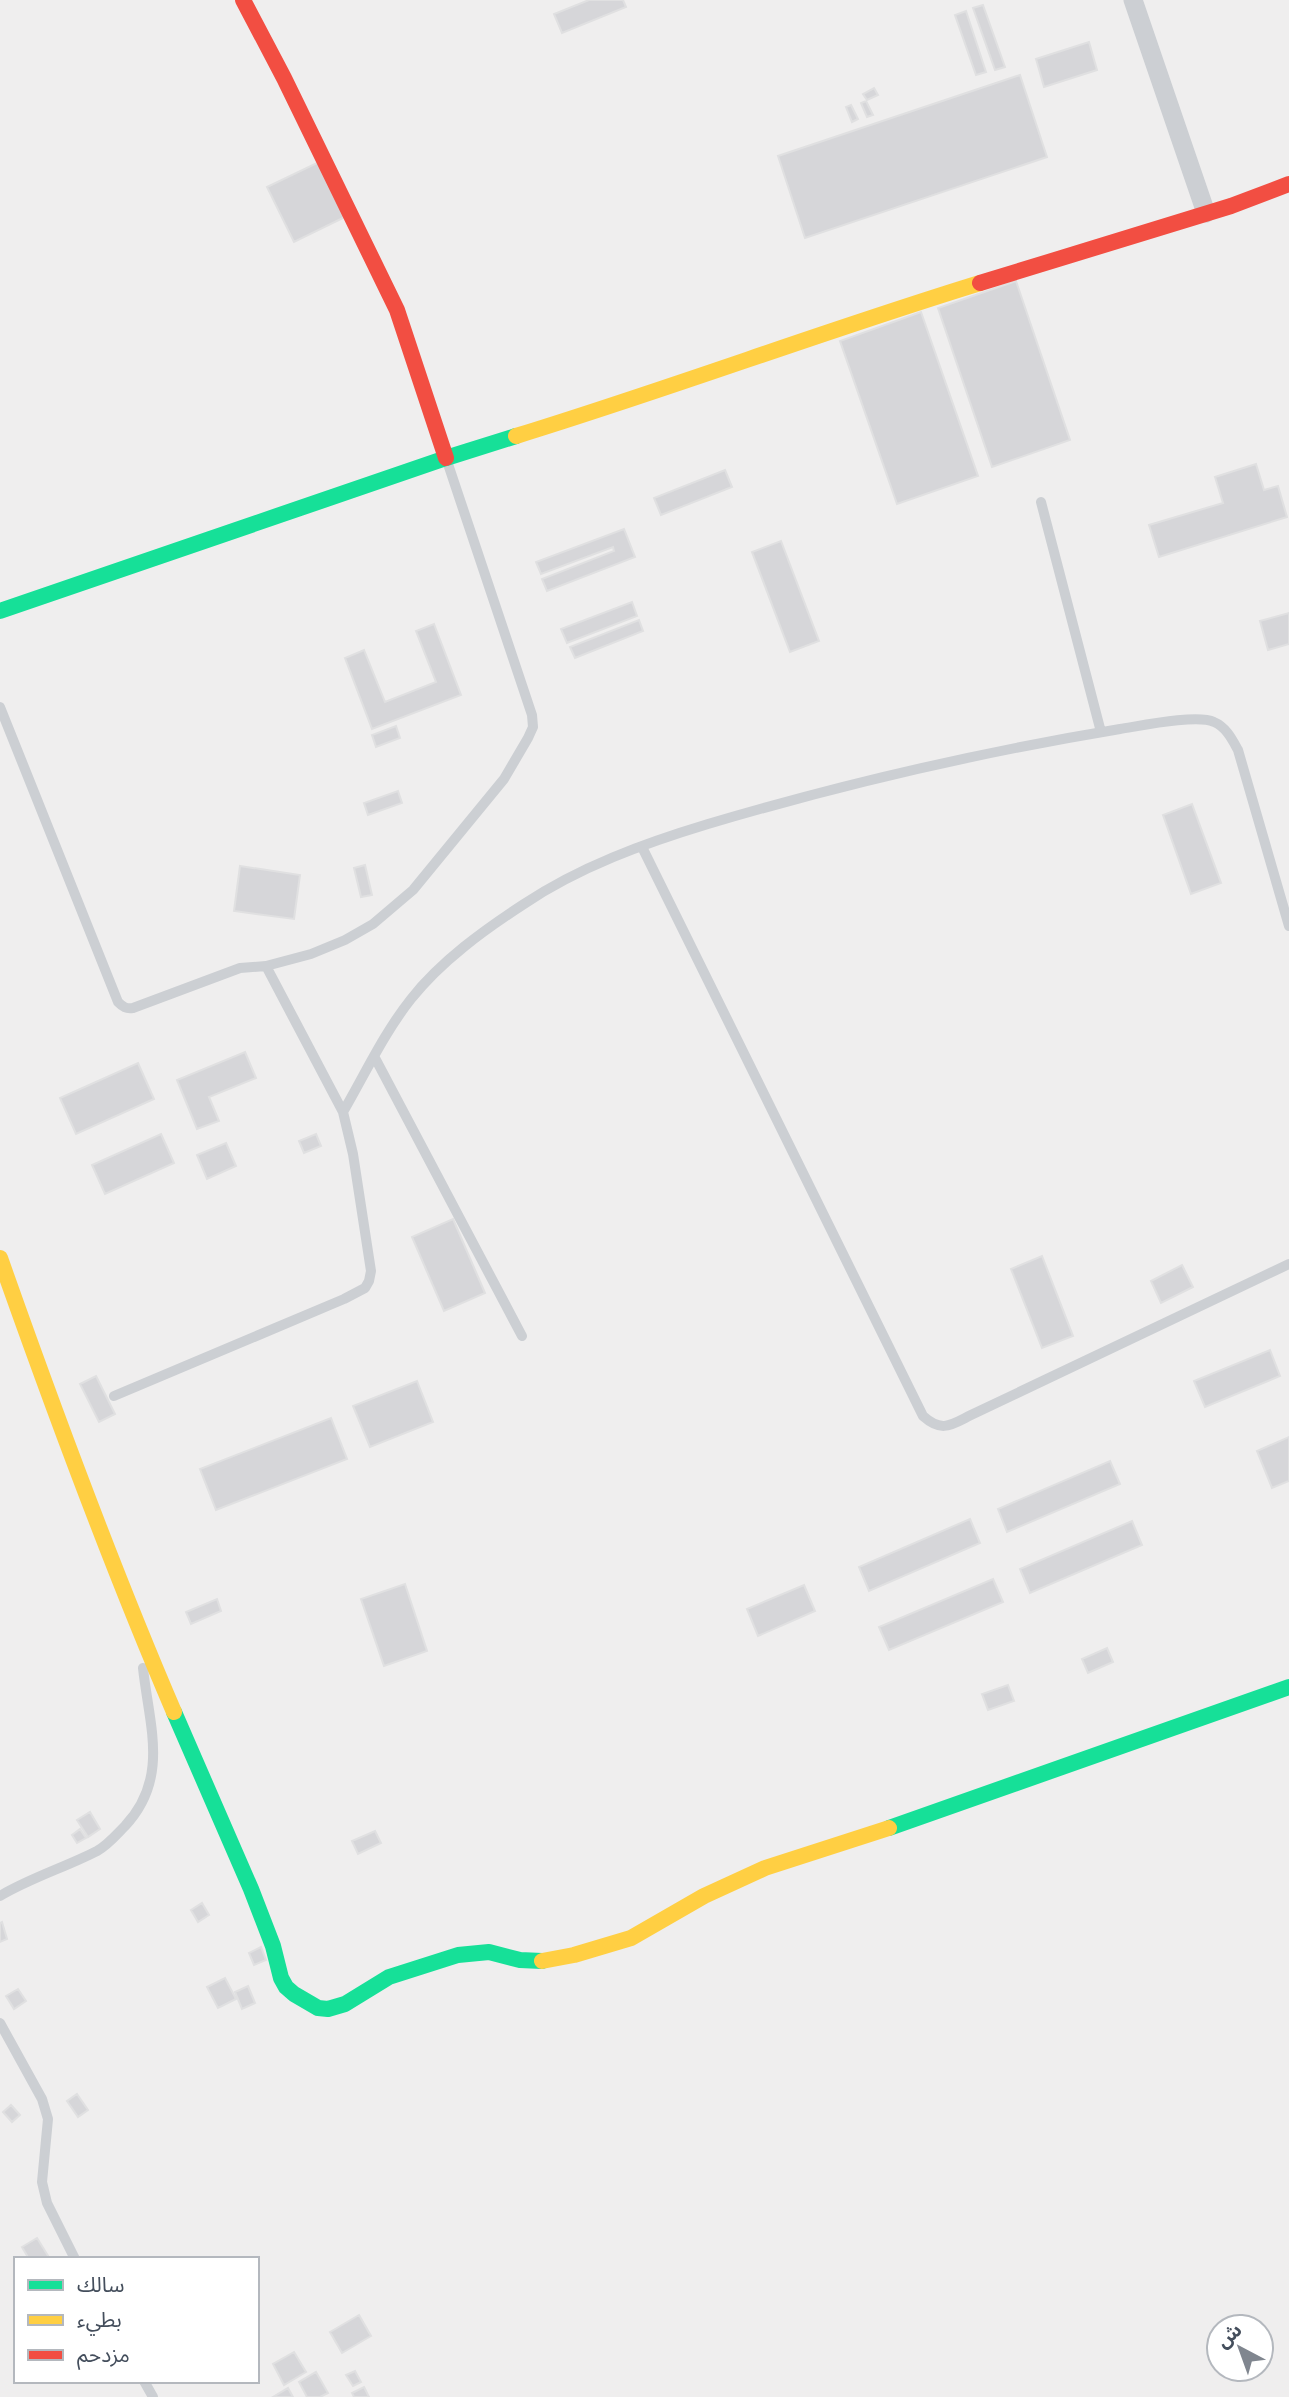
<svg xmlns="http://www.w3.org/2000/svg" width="1289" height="2397" viewBox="0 0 1289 2397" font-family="'Roboto Condensed','Noto Sans Arabic',sans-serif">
<rect width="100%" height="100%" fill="#efeeee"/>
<!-- building -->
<path fill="#d6d6d9" stroke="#e0e0e1" stroke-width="2" d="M589 0H623L626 7 562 33 554 14Z
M983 5 1005 67 995 70 973 8Z
M966 11 986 72 976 75 955 15Z
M1089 42 1097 70 1044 87 1036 59Z
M1020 75 1047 157 805 238 778 156Z
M874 88 878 95 867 100 863 94Z
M866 101 873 115 867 117 861 103Z
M851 105 858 119 852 122 846 107Z
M321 161 347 216 294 242 267 187Z
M1016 281 1070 440 992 467 938 308Z
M921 312 978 476 897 504 840 341Z
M1256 464 1264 490 1278 486 1287 517 1159 557 1149 525 1223 503 1215 477Z
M725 470 732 487 661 515 654 498Z
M624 529 635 557 547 591 542 579 614 551 613 547 541 574 536 562Z
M781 541 819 641 790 652 752 552Z
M632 602 637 616 567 643 561 629Z
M1289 613V644L1268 650 1260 621Z
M639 620 643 631 575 658 570 647Z
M434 624 461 695 372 729 345 658 364 650 385 702 436 682 416 631Z
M396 726 400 738 376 747 372 735Z
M398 791 402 803 368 815 364 803Z
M1192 804 1221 883 1191 894 1163 815Z
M365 865 372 895 361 897 354 868Z
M240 866 300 875 294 919 234 911Z
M245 1052 256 1078 209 1097 219 1121 197 1129 177 1080Z
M138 1063 154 1099 76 1134 60 1098Z
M161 1134 174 1163 105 1194 92 1165Z
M316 1134 321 1146 304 1153 299 1141Z
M226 1143 236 1166 207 1179 197 1155Z
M453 1219 485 1293 444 1311 412 1237Z
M1042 1256 1073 1336 1042 1348 1011 1269Z
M1182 1265 1193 1287 1161 1303 1151 1281Z
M1270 1350 1280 1376 1205 1407 1194 1381Z
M96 1376 115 1414 99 1422 80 1384Z
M417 1381 433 1422 370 1447 353 1406Z
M331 1418 347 1459 216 1510 200 1469Z
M1289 1437V1481L1272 1488 1257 1451Z
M1110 1461 1120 1484 1007 1532 998 1509Z
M970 1519 980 1543 869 1591 859 1567Z
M1132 1521 1142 1545 1030 1593 1020 1569Z
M993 1579 1003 1602 889 1650 879 1627Z
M405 1584 427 1651 384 1666 361 1599Z
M804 1585 815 1611 758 1636 747 1609Z
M217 1599 221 1611 191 1624 186 1612Z
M1107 1648 1113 1662 1088 1673 1082 1659Z
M1008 1685 1014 1701 988 1710 982 1694Z
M90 1812 100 1829 88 1837 77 1820Z
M80 1829 86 1838 77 1843 72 1835Z
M375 1831 381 1843 358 1854 352 1841Z
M202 1903 209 1915 198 1922 191 1910Z
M2 1922 7 1939 0 1942V1923Z
M261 1947 266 1960 254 1965 249 1953Z
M225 1978 236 1999 218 2008 207 1987Z
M248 1986 255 2003 242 2009 235 1992Z
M18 1989 26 2001 14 2009 6 1996Z
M77 2094 88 2110 78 2117 67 2101Z
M11 2105 20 2115 12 2122 3 2112Z
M37 2238 50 2259H29L22 2247Z
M359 2315 371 2336 342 2353 330 2332Z
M294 2352 306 2372 284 2385 273 2364Z
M355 2371 361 2382 353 2386 346 2375Z
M316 2372 328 2393 320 2397H307L299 2382Z
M364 2387 369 2397H354L352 2393Z
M288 2388 293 2397H273Z"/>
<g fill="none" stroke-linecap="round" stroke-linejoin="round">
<!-- lane -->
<path stroke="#cccfd3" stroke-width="10" d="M1041 502 1101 732
M0 707 118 1002C123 1007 126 1009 133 1008L240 968 266 966 311 954 345 940 373 924 413 890 504 779 528 738 533 727 532 715 447 461
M642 847 923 1416C942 1433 951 1425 971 1415L1289 1264
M374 1056 522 1336
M343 1112C365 1074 384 1033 411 999 441 961 484 930 524 904 579 867 645 843 708 824 843 784 981 752 1120 729 1140 726 1197 714 1214 722 1226 727 1232 739 1238 750L1289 926
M114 1396 344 1299 365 1288 369 1281 371 1271 353 1154 343 1112 266 966
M0 1896C30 1878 66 1867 97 1851 108 1845 117 1834 125 1826 170 1778 149 1725 143 1668
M0 2023 42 2099 48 2119 42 2182 47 2203 75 2259
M144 2381 153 2397"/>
<!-- street -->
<path stroke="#cccfd3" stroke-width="19" d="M1133 0 1206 213"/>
<!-- fast -->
<path stroke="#16e098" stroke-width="16" d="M0 611 446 458 516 436
M174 1712 251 1889 273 1946 281 1978 286 1987 294 1994 318 2008 328 2009 345 2004 389 1977 458 1955 489 1952 520 1960 542 1961
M889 1828 1289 1687"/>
<!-- slow -->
<path stroke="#ffcf43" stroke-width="16" d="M516 436C672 388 824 331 980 283
M0 1258C54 1411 110 1563 174 1712
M542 1961 574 1955 631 1938 704 1896 765 1868 889 1828"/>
<!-- jam -->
<path stroke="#f24e42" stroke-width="16" d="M243 0 284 78 397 310 446 458
M980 283 1231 206 1289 184"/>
</g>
<!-- legend -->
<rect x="14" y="2257" width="245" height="126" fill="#ffffff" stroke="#b4b8be" stroke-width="2"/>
<rect x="28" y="2280" width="35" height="10" fill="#16e098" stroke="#b4b8be" stroke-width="2"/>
<text x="77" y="2292" font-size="21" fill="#444e5c">سالك</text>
<rect x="28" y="2315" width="35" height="10" fill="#ffcf43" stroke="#b4b8be" stroke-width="2"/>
<text x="77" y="2327" font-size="21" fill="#444e5c">بطيء</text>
<rect x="28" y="2350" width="35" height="10" fill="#f24e42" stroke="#b4b8be" stroke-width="2"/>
<text x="77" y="2362" font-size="21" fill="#444e5c">مزدحم</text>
<!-- north arrow -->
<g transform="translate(1240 2348) rotate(319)"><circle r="33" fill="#ffffff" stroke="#b4b8be" stroke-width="2"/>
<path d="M0-5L12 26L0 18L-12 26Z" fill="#80868f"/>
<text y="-10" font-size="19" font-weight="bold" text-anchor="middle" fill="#444e5c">ش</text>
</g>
</svg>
